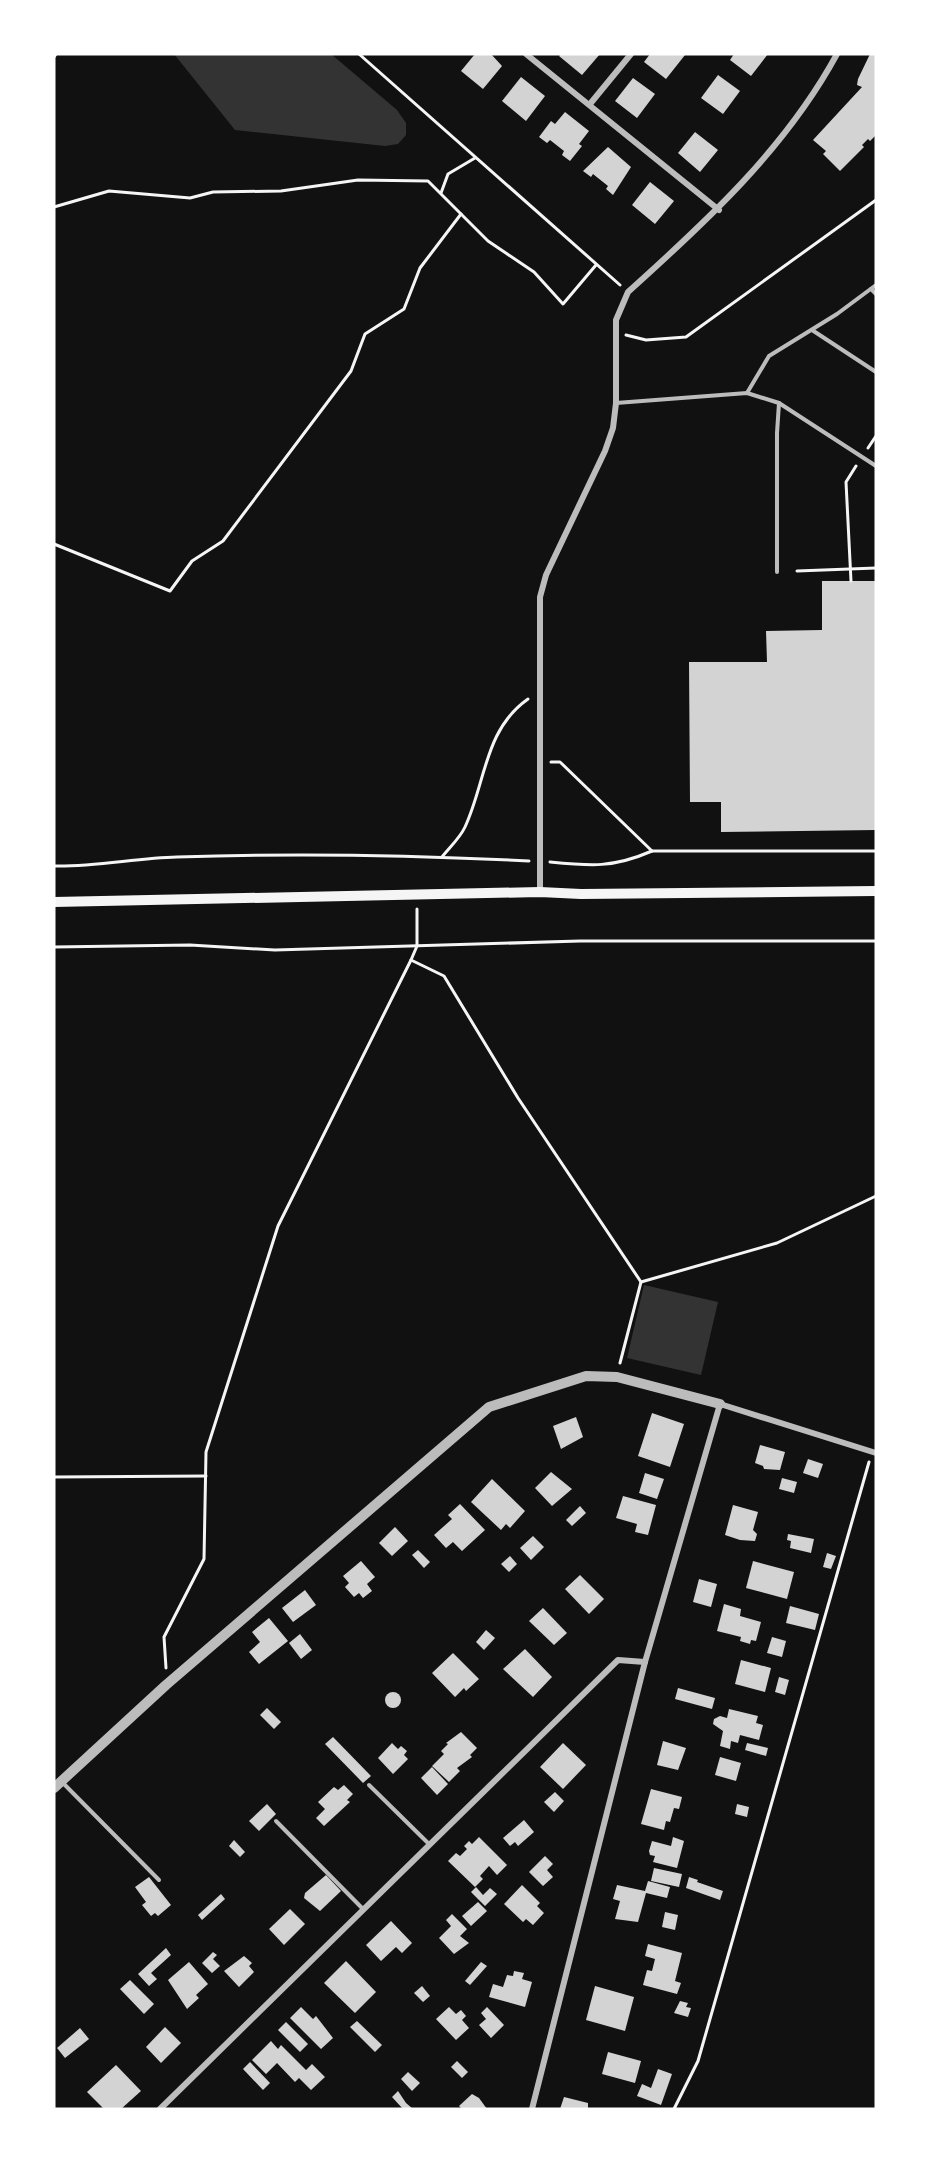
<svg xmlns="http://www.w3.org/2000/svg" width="930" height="2163" viewBox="0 0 930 2163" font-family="Lato,sans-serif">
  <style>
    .water { fill: #333 }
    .building { fill: #d3d3d3 }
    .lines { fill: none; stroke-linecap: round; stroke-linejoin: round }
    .path { stroke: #f5f5f5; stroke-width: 3 }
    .service { stroke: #bcbcbc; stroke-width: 4 }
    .minor { stroke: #bcbcbc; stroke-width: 6 }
    .tertiary { stroke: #bcbcbc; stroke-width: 10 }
    .secondary { stroke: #f5f5f5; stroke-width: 10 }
  </style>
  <rect width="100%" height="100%" fill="#111"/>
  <!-- water -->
  <g class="water">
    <polygon points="174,54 331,54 397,110 406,123 406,135 398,144 385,146 235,130"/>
    <polygon points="644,1285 718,1302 701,1375 627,1358"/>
  </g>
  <!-- building -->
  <g class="building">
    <polygon points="475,54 491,54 502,66 483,89 461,71"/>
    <polygon points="561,54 600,54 582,75 559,56"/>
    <polygon points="650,54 683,54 685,55 666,79 644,62"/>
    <polygon points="734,54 768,54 751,76 730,60"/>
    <polygon points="870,54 876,54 876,135 870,141 868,139 862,145 864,147 840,171 823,154 826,151 813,140 862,87 857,85 858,79"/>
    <polygon points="718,75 740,91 723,114 701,98"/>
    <polygon points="521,77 545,96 526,121 502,101"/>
    <polygon points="633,78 655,94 637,118 615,101"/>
    <polygon points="565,112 589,131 579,144 582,146 570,161 562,155 564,151 550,140 547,143 539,137 551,121 555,124"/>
    <polygon points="695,132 718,150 700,172 678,153"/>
    <polygon points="608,147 631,167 613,195 606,189 608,186 593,174 591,177 583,171"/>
    <polygon points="650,182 674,201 655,224 632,205"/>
    <polygon points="822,581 876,581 876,830 721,832 721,802 690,802 689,662 767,662 766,631 822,630"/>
    <polygon points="652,1413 684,1424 670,1467 638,1456"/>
    <polygon points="576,1417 583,1437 561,1449 553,1426"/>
    <polygon points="760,1445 785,1452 780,1470 764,1469 763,1466 755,1463"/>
    <polygon points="808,1459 823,1464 818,1478 803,1473"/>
    <polygon points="551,1472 572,1489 552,1506 535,1488"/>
    <polygon points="645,1473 664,1479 657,1499 639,1493"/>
    <polygon points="782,1478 797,1482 794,1493 779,1489"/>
    <polygon points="492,1479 525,1511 510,1528 506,1524 501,1530 471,1502"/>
    <polygon points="623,1496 656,1505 648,1535 635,1532 637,1524 616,1518"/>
    <polygon points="460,1504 485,1530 462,1551 453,1542 446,1548 434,1535 452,1519 448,1515"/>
    <polygon points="733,1505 758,1512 753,1530 757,1534 755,1541 740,1540 725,1535"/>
    <polygon points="580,1506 586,1513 572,1526 566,1520"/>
    <polygon points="395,1527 408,1541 392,1556 379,1543"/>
    <polygon points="788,1534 814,1539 811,1553 790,1548 791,1541 787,1540"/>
    <polygon points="533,1536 544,1547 531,1560 520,1548"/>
    <polygon points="418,1550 430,1562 424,1568 412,1555"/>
    <polygon points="827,1553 836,1556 831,1569 823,1567"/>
    <polygon points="510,1556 517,1564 509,1572 501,1564"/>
    <polygon points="361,1561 375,1577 367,1584 372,1591 363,1598 359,1593 354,1597 345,1587 349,1583 343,1576"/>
    <polygon points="753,1561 794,1572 787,1599 746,1588"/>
    <polygon points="580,1575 604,1599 589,1614 565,1589"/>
    <polygon points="699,1579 717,1584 711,1607 693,1602"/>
    <polygon points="305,1590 316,1605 293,1622 282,1608"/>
    <polygon points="724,1604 741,1609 740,1616 761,1622 756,1641 751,1640 750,1644 740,1641 741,1637 717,1631"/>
    <polygon points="790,1606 819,1614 815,1630 786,1623"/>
    <polygon points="543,1608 567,1633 554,1645 529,1621"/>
    <polygon points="269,1618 288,1641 259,1664 249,1652 260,1642 252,1632"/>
    <polygon points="486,1630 495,1638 484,1650 476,1642"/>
    <polygon points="300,1634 312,1650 301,1659 289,1643"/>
    <polygon points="772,1637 786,1641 782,1657 767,1653"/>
    <polygon points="525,1649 552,1677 533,1697 503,1669"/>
    <polygon points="453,1653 479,1679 466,1691 464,1688 455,1697 432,1673"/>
    <polygon points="741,1660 771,1668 765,1692 735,1684"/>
    <polygon points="779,1677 789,1680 785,1695 775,1692"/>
    <polygon points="678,1688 715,1698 712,1709 675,1699"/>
    <circle cx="393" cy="1700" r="8"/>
    <polygon points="267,1708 281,1722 274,1729 260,1715"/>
    <polygon points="729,1709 758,1716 756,1723 763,1725 759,1740 740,1735 738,1743 731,1741 730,1749 720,1746 723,1731 713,1724 714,1719 720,1716 727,1718"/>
    <polygon points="461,1732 477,1748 470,1755 472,1757 457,1768 460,1771 449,1782 432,1766 444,1754 441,1751 448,1744 446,1743"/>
    <polygon points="333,1737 371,1776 363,1783 325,1744"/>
    <polygon points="663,1741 686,1748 678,1770 657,1765"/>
    <polygon points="392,1743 398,1749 401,1746 407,1751 404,1755 408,1759 393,1774 378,1758"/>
    <polygon points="563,1743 586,1765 563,1789 540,1767"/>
    <polygon points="747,1743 768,1748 766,1756 745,1750"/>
    <polygon points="720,1757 741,1763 736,1781 715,1775"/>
    <polygon points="432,1767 448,1784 437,1795 421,1778"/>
    <polygon points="344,1785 353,1794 347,1800 350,1802 324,1826 316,1818 325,1809 318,1802 334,1787 338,1790"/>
    <polygon points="651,1789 682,1797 679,1809 674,1808 670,1822 666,1821 664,1830 641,1824"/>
    <polygon points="555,1792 564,1801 554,1812 544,1802"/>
    <polygon points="267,1804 276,1814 259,1831 249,1821"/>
    <polygon points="737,1804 749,1807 747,1817 735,1814"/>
    <polygon points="524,1820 534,1832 518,1846 515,1842 510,1846 503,1838"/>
    <polygon points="479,1837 507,1865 497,1875 489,1866 480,1876 483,1879 475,1887 448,1861 456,1853 460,1856 467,1849 464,1846 469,1841 472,1844"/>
    <polygon points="673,1837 684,1841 677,1868 653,1862 655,1856 650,1855 649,1851 652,1841 671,1846"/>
    <polygon points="234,1840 245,1852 240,1857 229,1846"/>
    <polygon points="545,1856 553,1864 547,1870 553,1877 543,1886 529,1872"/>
    <polygon points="654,1868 682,1874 679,1887 651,1881"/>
    <polygon points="326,1875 341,1891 320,1911 304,1898 305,1893"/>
    <polygon points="149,1877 171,1905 158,1916 155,1913 151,1916 142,1905 146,1902 135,1887"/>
    <polygon points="689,1877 698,1880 697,1882 723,1891 720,1900 686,1888"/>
    <polygon points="648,1881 670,1887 667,1898 646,1893 638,1922 615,1919 620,1901 613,1899 617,1885 645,1891"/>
    <polygon points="522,1885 540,1903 537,1906 544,1913 533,1925 526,1919 523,1922 504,1904"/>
    <polygon points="476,1887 483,1895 490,1888 497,1894 485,1906 471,1892"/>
    <polygon points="221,1894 225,1899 202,1920 198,1915"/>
    <polygon points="478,1902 487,1911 471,1926 462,1916"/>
    <polygon points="290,1909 305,1924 284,1945 269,1929"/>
    <polygon points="665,1912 678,1915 675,1930 662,1927"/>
    <polygon points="452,1914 467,1929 460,1936 469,1943 454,1954 439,1938 451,1926 446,1920"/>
    <polygon points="391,1921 412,1943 402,1953 396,1947 381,1961 366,1945"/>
    <polygon points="648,1944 682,1953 675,1981 681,1983 677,1994 643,1985 647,1970 652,1971 655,1959 645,1956"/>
    <polygon points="166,1948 171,1955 151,1973 157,1979 149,1986 138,1974"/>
    <polygon points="213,1952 217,1955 213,1959 220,1966 212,1973 202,1963"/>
    <polygon points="244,1956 252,1963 249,1966 254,1972 239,1987 224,1971"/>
    <polygon points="346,1961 376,1992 355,2013 324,1983"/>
    <polygon points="189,1962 208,1984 196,1995 199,1998 187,2009 168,1980"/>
    <polygon points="481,1962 487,1966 470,1985 465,1981"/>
    <polygon points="514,1971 524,1973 522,1979 532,1982 525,2007 489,1997 493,1984 503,1987 507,1975 513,1976"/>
    <polygon points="130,1980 154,2004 144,2014 120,1989"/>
    <polygon points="422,1986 430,1996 423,2002 414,1993"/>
    <polygon points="595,1986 634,1997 625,2031 586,2020"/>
    <polygon points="680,2001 688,2003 686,2007 691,2008 688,2017 674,2013"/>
    <polygon points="301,2007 313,2019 316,2016 333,2038 321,2049 290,2018"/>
    <polygon points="449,2007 456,2014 461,2010 466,2016 462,2020 469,2028 456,2040 436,2019"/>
    <polygon points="487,2007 504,2025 491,2038 479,2025 486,2019 481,2013"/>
    <polygon points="357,2021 382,2045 375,2052 350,2027"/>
    <polygon points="286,2022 308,2044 300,2052 278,2030"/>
    <polygon points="165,2027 181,2043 161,2063 146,2047"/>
    <polygon points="80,2028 89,2039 65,2058 57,2048"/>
    <polygon points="271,2041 278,2049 281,2045 306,2070 312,2064 325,2077 311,2090 299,2078 295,2082 277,2063 266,2074 252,2060"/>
    <polygon points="608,2052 641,2061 635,2083 602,2074"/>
    <polygon points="457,2061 468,2072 462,2078 451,2067"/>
    <polygon points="250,2062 270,2083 263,2090 243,2069"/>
    <polygon points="116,2065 141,2091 121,2109 104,2109 87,2092"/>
    <polygon points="658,2069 672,2074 661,2105 637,2096 642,2084 651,2088"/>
    <polygon points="408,2072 420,2083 412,2091 401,2079"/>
    <polygon points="398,2091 406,2103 413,2109 403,2109 392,2097"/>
    <polygon points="472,2094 479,2098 487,2109 462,2109 459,2106"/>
    <polygon points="564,2097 588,2103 588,2109 560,2109"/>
  </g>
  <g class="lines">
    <!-- path -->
    <g class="path">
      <polyline points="359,54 620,285"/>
      <polyline points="54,57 56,54"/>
      <polyline points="441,193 448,174 475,158"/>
      <polyline points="54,207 109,191 190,198 213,192 281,191 358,180 428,181 488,241 534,272 563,304 596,265"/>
      <polyline points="626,335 646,340 686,337 876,200"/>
      <polyline points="868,448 876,436"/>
      <polyline points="54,544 170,591 192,561 223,541 351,371 365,334 404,309 420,268 461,214"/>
      <polyline points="797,571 876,568"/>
      <polyline points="851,581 846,482 856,466"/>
      <polyline points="551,762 560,762 652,851"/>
      <path d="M442 857C449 848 460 838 465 827 486 782 484 730 528 699"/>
      <path d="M550 862C591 866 613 868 652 851H876"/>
      <path d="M54 866C95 867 136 858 177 857 294 853 412 855 529 861"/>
      <polyline points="54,947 190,945 275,950 580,941 876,941"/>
      <polyline points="411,960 444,976 518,1098 641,1282 620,1363"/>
      <polyline points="641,1282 777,1243 876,1196"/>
      <polyline points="54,1477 206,1476"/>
      <polyline points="166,1668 164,1637 204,1559 206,1452 278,1226 411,960 417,946 417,909"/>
      <polyline points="674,2109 698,2061 869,1462"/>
    </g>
    <!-- service -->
    <g class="service">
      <polyline points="871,289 876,294"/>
      <polyline points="812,330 876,372"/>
      <polyline points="747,393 769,356 837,314 876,285"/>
      <polyline points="616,403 747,393 779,403 876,466"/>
      <polyline points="777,572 777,433 779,403"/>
      <polyline points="62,1782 159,1880"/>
      <polyline points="369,1785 429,1844"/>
      <polyline points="276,1821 363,1909"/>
    </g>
    <!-- minor -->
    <g class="minor">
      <polyline points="526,54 719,210"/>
      <polyline points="590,104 631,54"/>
      <path d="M540 892V597L546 575 605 451 613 428 616 403V320L628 292C707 221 786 148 837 54"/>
      <polyline points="160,2109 618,1660 645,1662"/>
      <polyline points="532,2109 645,1662 720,1404 876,1453"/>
    </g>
    <!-- tertiary -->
    <polyline class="tertiary" points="54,1788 166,1685 489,1407 586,1376 617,1377 720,1404"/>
    <!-- secondary -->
    <polyline class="secondary" points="54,902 540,892 581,894 876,891"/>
  </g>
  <!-- border -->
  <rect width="930" height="2163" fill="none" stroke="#ffffff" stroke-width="111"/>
</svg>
